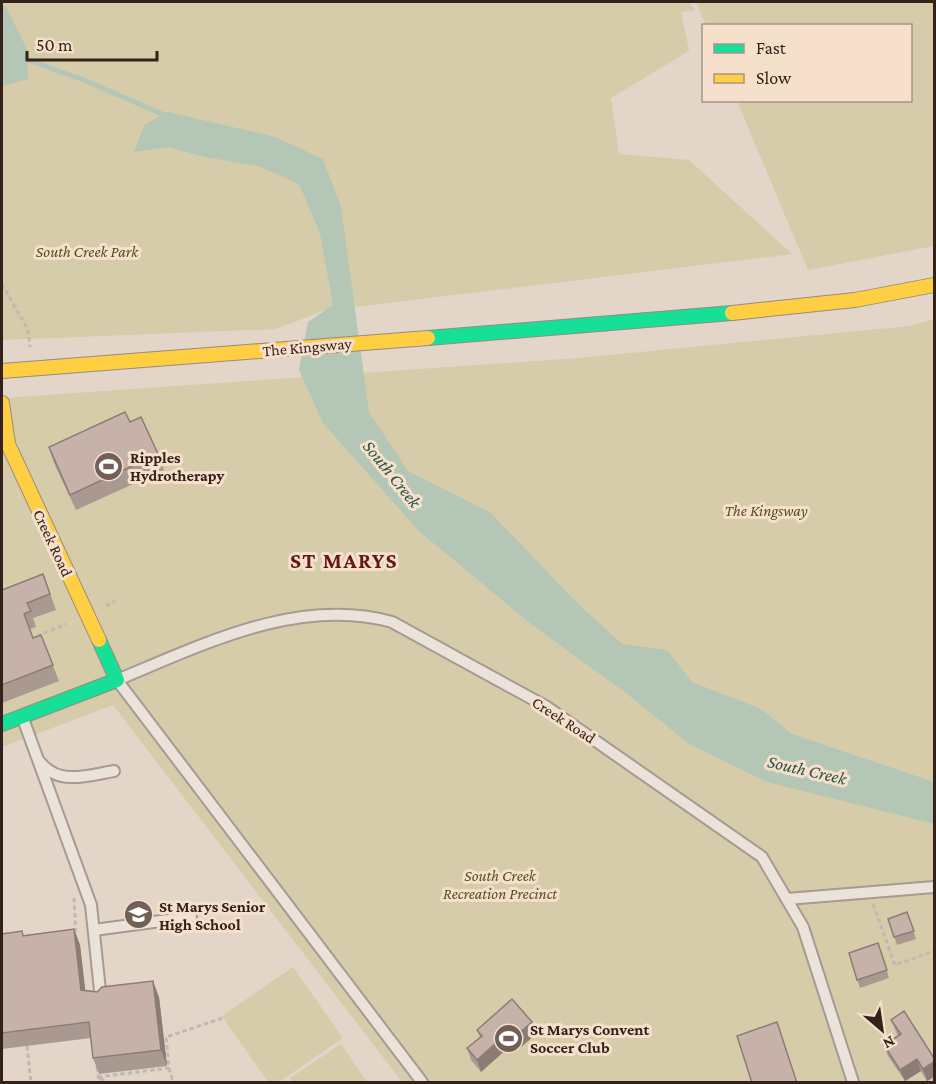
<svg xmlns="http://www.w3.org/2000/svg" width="936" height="1084" viewBox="0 0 936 1084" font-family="'Crimson Pro',serif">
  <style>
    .green { fill: #d6cca9 }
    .water { fill: #b4c6b6 }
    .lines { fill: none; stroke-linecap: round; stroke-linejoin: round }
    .stream { stroke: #b4c6b6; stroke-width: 5 }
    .lane-casing { stroke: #a79a92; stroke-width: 14 }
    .fast-casing { stroke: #978a82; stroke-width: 16 }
    .slow-casing { stroke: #978a82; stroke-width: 16 }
    .path { stroke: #c3b8b1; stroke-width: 3; stroke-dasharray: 4.5 3; stroke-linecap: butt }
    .lane { stroke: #ebe2da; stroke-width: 10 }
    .fast { stroke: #16e098; stroke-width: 14 }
    .slow { stroke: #ffcf43; stroke-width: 14 }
    .wall { fill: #aa9991 }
    .shaded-wall { fill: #8b7d76 }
    .building { fill: #c6b2a9; stroke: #8b7d76; stroke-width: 1.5 }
    .labels { text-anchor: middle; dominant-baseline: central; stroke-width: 6; stroke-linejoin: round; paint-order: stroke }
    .park-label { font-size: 16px; font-style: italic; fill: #515221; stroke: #f6e0cb }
    .street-label { font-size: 16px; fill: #35211b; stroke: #f6e0cb }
    .poi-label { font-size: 16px; font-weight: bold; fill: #35211b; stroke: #f6e0cb; text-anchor: start }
    .water-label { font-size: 18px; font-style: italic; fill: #295548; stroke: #f6e0cb }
    .district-label { font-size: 22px; font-weight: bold; letter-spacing: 1.5px; fill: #62191a; stroke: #f6e0cb }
  </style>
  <rect width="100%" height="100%" fill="#e3d5c8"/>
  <!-- green -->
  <g class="green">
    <polygon points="2,2 689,2 695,10 681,12 689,51 611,98 619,154 689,160 792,254 323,311 276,329 2,340"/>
    <polygon points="696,2 934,2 934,246 808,270 737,101 910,100 910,26 706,25"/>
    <polygon points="934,319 934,1082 402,1082 113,705 2,747 2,398 579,358 910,326"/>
    <polygon points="293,967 343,1038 279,1082 268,1082 222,1016"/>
    <polygon points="341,1044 367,1082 292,1082 290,1078"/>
  </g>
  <!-- water -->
  <g class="water">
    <polygon points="2,4 6,7 27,49 28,79 2,86"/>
    <polygon points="168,112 275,137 323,159 341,207 369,412 408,471 491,513 576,602 622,644 667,650 692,682 761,709 792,734 934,782 934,824 767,782 689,744 626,693 531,624 419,531 323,423 299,370 308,322 333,305 320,233 299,184 258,166 205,157 168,147 134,152 144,125"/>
  </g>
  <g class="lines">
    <!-- stream -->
    <polyline class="stream" points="22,58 81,79 169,117"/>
    <defs>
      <g id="lane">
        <polyline points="22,716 91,905 101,1000"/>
        <path d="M41 763C59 786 89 775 114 771"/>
        <polyline points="787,899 934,887"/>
        <polyline points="94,930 191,917"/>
        <path d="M422 1082 117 680C202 645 298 596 392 622L547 707 762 857 803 927 853 1082"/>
      </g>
      <g id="fast">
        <polyline points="428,338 732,313"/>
        <polyline points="2,724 117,680 99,640"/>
      </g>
      <g id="slow">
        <polyline points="732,313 855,300 934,285"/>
        <polyline points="2,371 428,338"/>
        <polyline points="2,403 8,444 99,640"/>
      </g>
    </defs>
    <!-- lane casing -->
    <use href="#lane" class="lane-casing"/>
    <!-- fast casing -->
    <use href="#fast" class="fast-casing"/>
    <!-- slow casing -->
    <use href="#slow" class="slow-casing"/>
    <!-- path -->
    <g class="path">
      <polyline points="2,284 28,330 30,347"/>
      <polyline points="106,606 115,601"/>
      <polyline points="30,639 66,624"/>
      <polyline points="74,898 76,936"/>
      <polyline points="873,904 895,965 934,951"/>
      <polyline points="27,1046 31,1082"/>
      <polyline points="97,1067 99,1082"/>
      <polyline points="169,1068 173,1082"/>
      <polyline points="98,1077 169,1068 166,1037 223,1018"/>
      <polyline points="100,1078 106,1082"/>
    </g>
    <!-- lane -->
    <use href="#lane" class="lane"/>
    <!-- fast -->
    <use href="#fast" class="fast"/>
    <!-- slow -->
    <use href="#slow" class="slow"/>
  </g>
  <!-- wall -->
  <g class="wall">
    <polygon points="130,422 158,454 164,470 76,510 54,463 49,447"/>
    <polygon points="43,574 56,610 33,618 36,627 30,629 33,638 41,635 59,681 2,703 2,590"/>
    <polygon points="907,912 916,939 897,945 888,919"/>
    <polygon points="74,929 80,945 85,990 159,997 167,1066 99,1074 93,1058 91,1038 2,1049 2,934 24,935"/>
    <polygon points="878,943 889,978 860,988 849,953"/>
    <polygon points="891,1020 934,1058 934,1077 927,1081 921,1071 905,1081 888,1056 884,1045 898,1036 896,1032"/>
    <polygon points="532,1022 536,1034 515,1052 510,1046 481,1072 471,1060 467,1048 480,1037 477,1030"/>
  </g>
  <!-- shaded-wall -->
  <g class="shaded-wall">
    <polygon points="74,929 80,945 87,1005 81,990"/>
    <polygon points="153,981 159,997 167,1066 161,1050"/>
    <polygon points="532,1022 536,1034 515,1052 511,1040"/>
    <polygon points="506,1034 510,1046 481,1072 477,1060"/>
    <polygon points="917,1059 921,1071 905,1081 900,1070"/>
    <polygon points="934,1062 934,1077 927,1081 923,1069"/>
  </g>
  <!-- building -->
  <g class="building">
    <polygon points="125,412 130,422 141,417 158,454 70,495 49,447"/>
    <polygon points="43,574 50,594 27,603 31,611 24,614 33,638 41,635 53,665 2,685 2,590"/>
    <polygon points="907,912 914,931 894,937 888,919"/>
    <polygon points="74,929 81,990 97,992 102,987 153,981 161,1050 93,1058 89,1022 2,1033 2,934 22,931 23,936"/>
    <polygon points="878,943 887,970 857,980 849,953"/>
    <polygon points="512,999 532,1022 511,1040 506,1034 477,1060 467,1048 482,1036 477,1030"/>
    <polygon points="904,1011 934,1058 934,1062 923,1069 917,1059 900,1070 884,1045 901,1034 891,1020"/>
    <polygon points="777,1022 797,1083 752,1083 737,1036"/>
  </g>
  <!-- icons -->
  <defs>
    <symbol id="stadium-disc" viewBox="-11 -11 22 22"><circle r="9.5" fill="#726058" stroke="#f6e0cb"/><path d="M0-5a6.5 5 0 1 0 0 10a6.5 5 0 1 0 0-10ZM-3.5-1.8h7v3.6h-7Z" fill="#fff"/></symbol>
    <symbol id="school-disc" viewBox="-11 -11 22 22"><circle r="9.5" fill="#726058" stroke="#f6e0cb"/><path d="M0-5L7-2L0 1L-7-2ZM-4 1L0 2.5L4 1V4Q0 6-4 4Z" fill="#fff"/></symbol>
  </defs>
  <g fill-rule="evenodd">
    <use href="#stadium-disc" x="92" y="450" width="33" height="33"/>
    <use href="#school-disc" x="122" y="898" width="33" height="33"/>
    <use href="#stadium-disc" x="492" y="1022" width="33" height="33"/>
  </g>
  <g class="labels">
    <!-- park labels -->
    <g class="park-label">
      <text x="87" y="251">South Creek Park</text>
      <text x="766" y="510">The Kingsway</text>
      <text x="500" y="875">South Creek<tspan x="500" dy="18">Recreation Precinct</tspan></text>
    </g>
    <!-- street labels -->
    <g class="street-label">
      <text transform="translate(307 347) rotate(-5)">The Kingsway</text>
      <text transform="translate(53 543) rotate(65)">Creek Road</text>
      <text transform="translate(564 720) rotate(33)">Creek Road</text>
    </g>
    <!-- poi labels -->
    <g class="poi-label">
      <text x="130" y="457">Ripples<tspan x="130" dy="18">Hydrotherapy</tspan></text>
      <text x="159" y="906">St Marys Senior<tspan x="159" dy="18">High School</tspan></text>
      <text x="530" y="1029">St Marys Convent<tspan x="530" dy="18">Soccer Club</tspan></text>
    </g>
    <!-- water labels -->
    <g class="water-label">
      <text transform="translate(392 474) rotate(51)">South Creek</text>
      <text transform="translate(807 770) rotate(13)">South Creek</text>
    </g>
    <!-- district labels -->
    <g class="district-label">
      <text x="344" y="560">ST MARYS</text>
    </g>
  </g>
  <!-- border -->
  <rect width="936" height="1084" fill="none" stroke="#35211b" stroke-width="6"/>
  <!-- legend -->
  <rect x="702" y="24" width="210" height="78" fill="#f6e0cb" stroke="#a99485" stroke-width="1.5"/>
  <rect x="714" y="44" width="30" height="9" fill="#16e098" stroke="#a99485" stroke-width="1.5"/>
  <text x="756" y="54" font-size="18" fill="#35211b">Fast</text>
  <rect x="714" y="74" width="30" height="9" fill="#ffcf43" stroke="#a99485" stroke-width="1.5"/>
  <text x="756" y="84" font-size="18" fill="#35211b">Slow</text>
  <!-- north arrow -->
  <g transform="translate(882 1030) rotate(151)" stroke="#f6e0cb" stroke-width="4.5" paint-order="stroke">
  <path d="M0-4.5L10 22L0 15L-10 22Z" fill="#35211b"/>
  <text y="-9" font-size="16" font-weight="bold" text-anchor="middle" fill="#35211b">N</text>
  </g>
  <!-- scale -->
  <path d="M27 51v9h130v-9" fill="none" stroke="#35211b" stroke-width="3"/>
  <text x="36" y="51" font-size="18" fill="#35211b" stroke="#f6e0cb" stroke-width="4.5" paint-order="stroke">50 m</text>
</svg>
